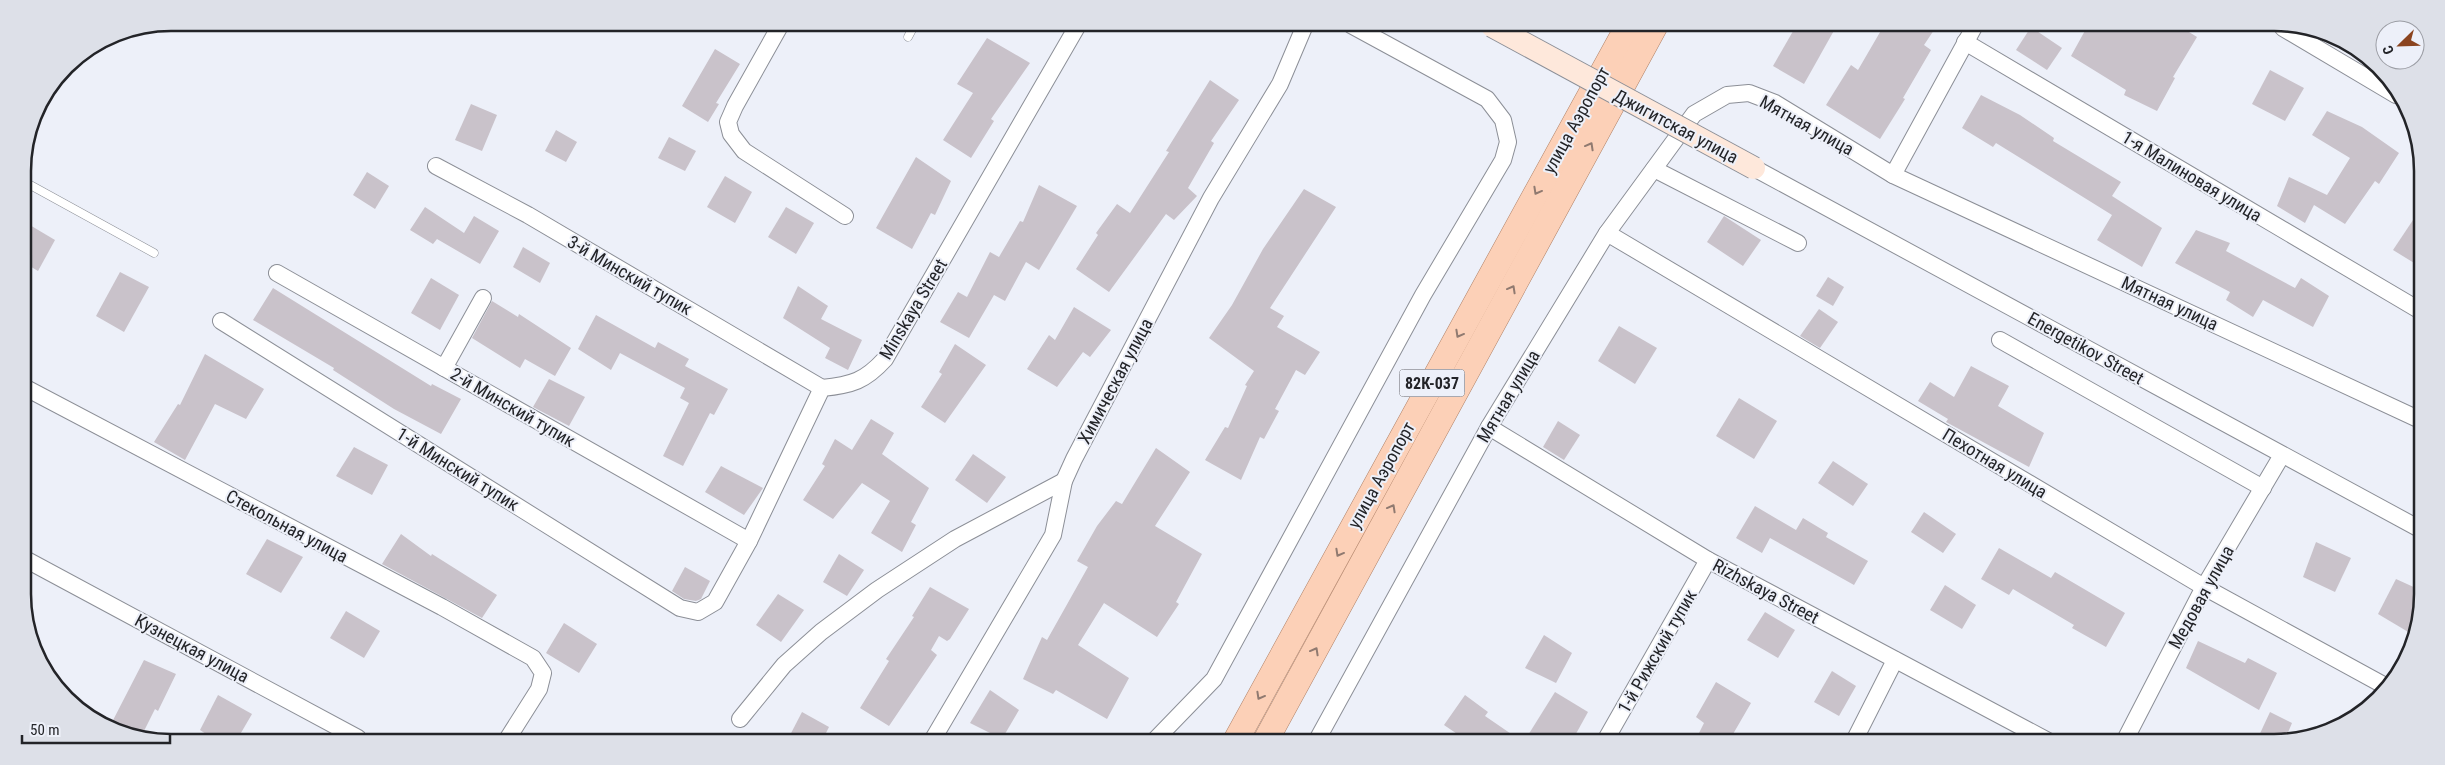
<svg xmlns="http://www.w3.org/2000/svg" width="2445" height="765" viewBox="0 0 2445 765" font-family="'Roboto Condensed',sans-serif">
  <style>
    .building { fill: #c9c2ca }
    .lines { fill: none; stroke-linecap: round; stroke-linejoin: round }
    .lane-casing { stroke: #8c8f97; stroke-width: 9 }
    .street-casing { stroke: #8c8f97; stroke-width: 18 }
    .primary-casing { stroke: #af8066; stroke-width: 26 }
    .lane { stroke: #fff; stroke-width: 8 }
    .street { stroke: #fff; stroke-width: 16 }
    .primary { stroke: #fcd0b7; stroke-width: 25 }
    .secondary-bridge-casing { stroke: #8c8f97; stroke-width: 24; stroke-linecap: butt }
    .secondary-bridge { stroke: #fee8db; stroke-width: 22 }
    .oneway { stroke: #907a70 }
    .labels { text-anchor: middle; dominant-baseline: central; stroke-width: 4; stroke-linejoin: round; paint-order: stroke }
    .shield { fill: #edf0f9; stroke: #606167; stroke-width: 1 }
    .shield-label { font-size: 16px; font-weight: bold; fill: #232428 }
    .street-label { font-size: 18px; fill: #232428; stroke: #edf0f9 }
    .rim { fill: none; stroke: #232428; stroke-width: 2.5 }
  </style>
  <rect width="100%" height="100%" fill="#edf0f9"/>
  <!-- building -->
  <g class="building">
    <polygon points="1796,26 1836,27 1804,84 1773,66"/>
    <polygon points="1883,27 1936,27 1924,45 1931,50 1903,98 1905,99 1880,139 1826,105 1851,65 1858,70"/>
    <polygon points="2031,27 2062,48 2047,70 2016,50"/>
    <polygon points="2087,27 2181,27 2197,37 2173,77 2175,78 2157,111 2124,95 2126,90 2071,56"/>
    <polygon points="987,38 1030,63 991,119 994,121 971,158 943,140 973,93 957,84"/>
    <polygon points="715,49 740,64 716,103 719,104 708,122 682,106"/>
    <polygon points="2270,70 2304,88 2285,121 2252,104"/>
    <polygon points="1210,80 1239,100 1211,141 1214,143 1188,188 1197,196 1174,220 1166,214 1109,292 1076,269 1098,235 1096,233 1117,204 1130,213 1169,152 1166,151"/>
    <polygon points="1981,95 2020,115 2054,138 2053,141 2121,182 2112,196 2162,228 2142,267 2097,240 2112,215 1996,143 1993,147 1962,128"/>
    <polygon points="471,104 497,115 482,151 455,140"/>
    <polygon points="2327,111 2362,127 2399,153 2379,184 2375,181 2345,224 2314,205 2305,223 2277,206 2289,177 2327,195 2350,158 2312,135"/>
    <polygon points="556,130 577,142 566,162 545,151"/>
    <polygon points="669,137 696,151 685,171 658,158"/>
    <polygon points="916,157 951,181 935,215 931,213 912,249 876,228"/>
    <polygon points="367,172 389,186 375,209 353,195"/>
    <polygon points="725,176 752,192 735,223 707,207"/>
    <polygon points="1039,185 1077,206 1039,270 1026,262 1005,301 994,295 969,338 940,322 958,292 967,297 990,252 999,257 1020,221 1023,222"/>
    <polygon points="1304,189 1336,207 1270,308 1284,316 1277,327 1320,352 1305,375 1296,370 1275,409 1279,411 1264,439 1260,437 1241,480 1205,460 1225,427 1228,428 1247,386 1245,385 1254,371 1209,338 1232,305 1263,249"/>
    <polygon points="425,207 464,233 474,216 499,231 480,264 437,239 433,244 410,230"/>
    <polygon points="786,207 814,223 796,254 768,237"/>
    <polygon points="2419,211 2419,266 2393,250"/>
    <polygon points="1724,216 1761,240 1743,266 1707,242"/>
    <polygon points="23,221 55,240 38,271 23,262"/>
    <polygon points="2196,230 2230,243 2226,251 2295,288 2301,278 2329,296 2313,327 2263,300 2253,317 2226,300 2230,292 2175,263"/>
    <polygon points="523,247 550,263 540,283 513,267"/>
    <polygon points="120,272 149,287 124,332 96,316"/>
    <polygon points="1828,277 1844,287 1833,306 1816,296"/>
    <polygon points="431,278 459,295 440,330 411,313"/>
    <polygon points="798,286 828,306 821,319 862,340 848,370 825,358 830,348 783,318"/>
    <polygon points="273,288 431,386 432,384 461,399 441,434 394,409 333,370 334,368 253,320"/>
    <polygon points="492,301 518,317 519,314 571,348 555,376 525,359 520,368 472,338"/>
    <polygon points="1074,307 1111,330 1090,357 1083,352 1057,387 1027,369 1049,335 1055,340"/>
    <polygon points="1819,309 1838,322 1820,348 1800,336"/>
    <polygon points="596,315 655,348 658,342 689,359 685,366 728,389 714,415 710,413 683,466 663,456 689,403 680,398 685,388 620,353 611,370 578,349"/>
    <polygon points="1619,326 1657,348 1635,384 1598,361"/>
    <polygon points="955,344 986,365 945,423 921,407 942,374 939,372"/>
    <polygon points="205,354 264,389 246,419 215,404 185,460 154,442 178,404 180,405"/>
    <polygon points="1971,366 2009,386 1998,406 2044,433 2029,467 1946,422 1948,419 1918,401 1930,382 1954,397"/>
    <polygon points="549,379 585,397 569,426 533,407"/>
    <polygon points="1739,398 1777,421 1754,459 1716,436"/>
    <polygon points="871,419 894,433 882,454 929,488 911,522 916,525 902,552 871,533 890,501 862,483 833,519 803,500 825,466 822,464 835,439 852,450"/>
    <polygon points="1558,421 1580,435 1564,460 1543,447"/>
    <polygon points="354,447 388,465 372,495 336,476"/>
    <polygon points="1156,448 1190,472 1155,526 1202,554 1176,602 1179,604 1157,637 1104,603 1078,645 1129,678 1107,719 1056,690 1053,694 1023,679 1042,637 1047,640 1088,567 1077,561 1097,526 1116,501 1122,504"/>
    <polygon points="973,454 1006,477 987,503 955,480"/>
    <polygon points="1833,461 1868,484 1853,506 1818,483"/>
    <polygon points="721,466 763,488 744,515 705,492"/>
    <polygon points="1755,506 1796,530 1803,518 1828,533 1826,537 1868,561 1854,585 1770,538 1762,553 1736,538"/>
    <polygon points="1924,512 1956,534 1943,553 1911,532"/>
    <polygon points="401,534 431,556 432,554 497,595 482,618 382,564"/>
    <polygon points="267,539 303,557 281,593 246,574"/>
    <polygon points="2316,542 2351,558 2335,592 2303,577"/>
    <polygon points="1999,548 2051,578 2055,572 2125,613 2106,647 2072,628 2074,625 2013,589 2009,595 1981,579"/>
    <polygon points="839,554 864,570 847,596 823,582"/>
    <polygon points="685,567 710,581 701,599 696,601 684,599 672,591"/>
    <polygon points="2396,579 2418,589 2417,632 2415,636 2378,614"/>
    <polygon points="1945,585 1976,605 1962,629 1930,610"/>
    <polygon points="930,587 969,609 950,639 947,641 939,636 931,650 937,655 889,726 860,708 889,661 886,659 914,617 912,616"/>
    <polygon points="778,594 804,610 781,642 756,625"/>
    <polygon points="346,611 380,631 364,658 330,638"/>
    <polygon points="1765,612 1795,630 1778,658 1747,640"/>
    <polygon points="564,623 597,644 579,673 546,653"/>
    <polygon points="1544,635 1572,653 1556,683 1525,668"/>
    <polygon points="2198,641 2245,663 2248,658 2277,673 2259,710 2186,668"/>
    <polygon points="144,660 176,674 158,711 155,709 141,737 133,737 109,728"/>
    <polygon points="1832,671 1856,686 1839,716 1814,702"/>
    <polygon points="1716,682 1751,703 1729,741 1695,741 1704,723 1696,717"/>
    <polygon points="990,690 1019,710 1002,739 970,723"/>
    <polygon points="1555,692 1588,712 1572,741 1525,740"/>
    <polygon points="218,695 252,714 238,738 212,738 200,730"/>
    <polygon points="1465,695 1488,712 1485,716 1520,740 1466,740 1444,725"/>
    <polygon points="802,712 829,727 823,739 788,739"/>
    <polygon points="2270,712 2292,723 2284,742 2256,742"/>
  </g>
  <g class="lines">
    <defs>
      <g id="lane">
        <polyline points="908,37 915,24"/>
        <polyline points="23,181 154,253"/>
      </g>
      <g id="street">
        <polyline points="781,24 735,106 728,122 731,134 744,151 845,216"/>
        <polyline points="2283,28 2396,95"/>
        <polyline points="1965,42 2419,310"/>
        <polyline points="436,166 528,215 822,388"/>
        <polyline points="1754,168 2418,528"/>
        <polyline points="1654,169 1798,243"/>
        <polyline points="1893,175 1974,27"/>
        <polyline points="1607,233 2204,587 2387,687"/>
        <polyline points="277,273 749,541"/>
        <path d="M221 321 680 608 698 612 715 602 749 541 822 388C852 385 865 381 885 359L1078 25"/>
        <polyline points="2000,340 2263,488"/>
        <polyline points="444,368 483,298"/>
        <polyline points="24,387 442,607 533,658 543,673 539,689 508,738"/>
        <polyline points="1489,427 1708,560 2050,742"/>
        <polyline points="25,559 358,738"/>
        <polyline points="740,719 784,665 821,632 877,590 955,539 1064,481"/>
        <polyline points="933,739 1053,535 1064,481 1074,459 1211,198 1280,84 1305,25"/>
        <polyline points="1155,740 1214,679 1423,295 1503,160 1508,142 1503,120 1487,99 1351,25"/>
        <polyline points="1317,740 1489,427 1607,233 1694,114 1727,95 1749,93 1775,103 1893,175 2418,419"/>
        <polyline points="1605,741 1708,560"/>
        <polyline points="1854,741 1895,660"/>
        <polyline points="2124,742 2204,587 2282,455"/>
      </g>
      <g id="primary">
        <polyline points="1236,740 1628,26"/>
        <polyline points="1266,740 1655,26"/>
      </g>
    </defs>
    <!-- lane casing -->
    <use href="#lane" class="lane-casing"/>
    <!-- street casing -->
    <use href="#street" class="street-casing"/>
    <!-- primary casing -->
    <use href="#primary" class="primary-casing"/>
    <!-- lane -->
    <use href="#lane" class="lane"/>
    <!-- street -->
    <use href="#street" class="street"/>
    <!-- primary -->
    <use href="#primary" class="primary"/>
    <defs>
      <polyline id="secondary-bridge" points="1492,26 1754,168"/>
    </defs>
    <!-- secondary-bridge casing -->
    <use href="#secondary-bridge" class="secondary-bridge-casing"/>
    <!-- secondary-bridge -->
    <use href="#secondary-bridge" class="secondary-bridge"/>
  </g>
  <!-- one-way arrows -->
  <defs><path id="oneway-chevron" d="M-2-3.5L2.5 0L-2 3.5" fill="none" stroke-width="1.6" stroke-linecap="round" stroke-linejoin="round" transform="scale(1.25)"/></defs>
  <g class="oneway">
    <use href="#oneway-chevron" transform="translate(1590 146) rotate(-61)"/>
    <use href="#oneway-chevron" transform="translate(1537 191) rotate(119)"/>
    <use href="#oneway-chevron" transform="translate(1512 289) rotate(-61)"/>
    <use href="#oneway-chevron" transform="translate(1459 334) rotate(119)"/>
    <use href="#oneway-chevron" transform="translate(1392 508) rotate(-61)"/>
    <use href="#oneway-chevron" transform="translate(1339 553) rotate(119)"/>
    <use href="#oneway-chevron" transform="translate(1315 651) rotate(-61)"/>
    <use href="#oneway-chevron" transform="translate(1260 696) rotate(119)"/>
  </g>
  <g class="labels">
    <!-- shield labels -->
    <rect class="shield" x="1399.5" y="369.5" width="65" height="27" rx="4"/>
    <g class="shield-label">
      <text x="1432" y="383">82К-037</text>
    </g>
    <!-- street labels -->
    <g class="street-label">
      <text transform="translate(1576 120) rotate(-61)">улица Аэропорт</text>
      <text transform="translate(1807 125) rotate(29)">Мятная улица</text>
      <text transform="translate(1676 126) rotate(28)">Джигитская улица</text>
      <text transform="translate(2192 176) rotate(31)">1-я Малиновая улица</text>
      <text transform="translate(630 275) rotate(30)">3-й Минский тупик</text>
      <text transform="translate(2170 303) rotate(25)">Мятная улица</text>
      <text transform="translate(913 309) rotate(-59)">Minskaya Street</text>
      <text transform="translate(2086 348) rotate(29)">Energetikov Street</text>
      <text transform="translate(1115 381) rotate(-62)">Химическая улица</text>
      <text transform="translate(1508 396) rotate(-59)">Мятная улица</text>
      <text transform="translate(513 407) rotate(30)">2-й Минский тупик</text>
      <text transform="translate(1995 463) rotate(31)">Пехотная улица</text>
      <text transform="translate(458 469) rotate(32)">1-й Минский тупик</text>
      <text transform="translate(1381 475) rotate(-61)">улица Аэропорт</text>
      <text transform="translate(287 526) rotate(28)">Стекольная улица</text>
      <text transform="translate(1766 591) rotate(28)">Rizhskaya Street</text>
      <text transform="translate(2201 597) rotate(-61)">Медовая улица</text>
      <text transform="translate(192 648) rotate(28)">Кузнецкая улица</text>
      <text transform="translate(1657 651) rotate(-60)">1-й Рижский тупик</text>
    </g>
  </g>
  <!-- crop -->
  <path d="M0 0H2445V765H0ZM171 31H2274A140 140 0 0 1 2414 171V594A140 140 0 0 1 2274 734H171A140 140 0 0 1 31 594V171A140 140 0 0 1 171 31Z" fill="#dde0e8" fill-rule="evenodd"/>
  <path class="rim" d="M171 31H2274A140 140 0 0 1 2414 171V594A140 140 0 0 1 2274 734H171A140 140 0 0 1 31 594V171A140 140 0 0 1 171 31Z"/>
  <!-- north arrow -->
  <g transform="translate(2400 45) rotate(247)"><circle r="24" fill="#edf0f9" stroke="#9c9ea5"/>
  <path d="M0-4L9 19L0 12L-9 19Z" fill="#8b441f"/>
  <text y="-8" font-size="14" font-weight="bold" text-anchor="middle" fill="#232428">С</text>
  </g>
  <!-- scale -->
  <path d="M22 735v8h148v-8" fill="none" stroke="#232428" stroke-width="2.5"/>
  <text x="30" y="735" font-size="15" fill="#232428" stroke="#edf0f9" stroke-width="4" paint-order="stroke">50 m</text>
</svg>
